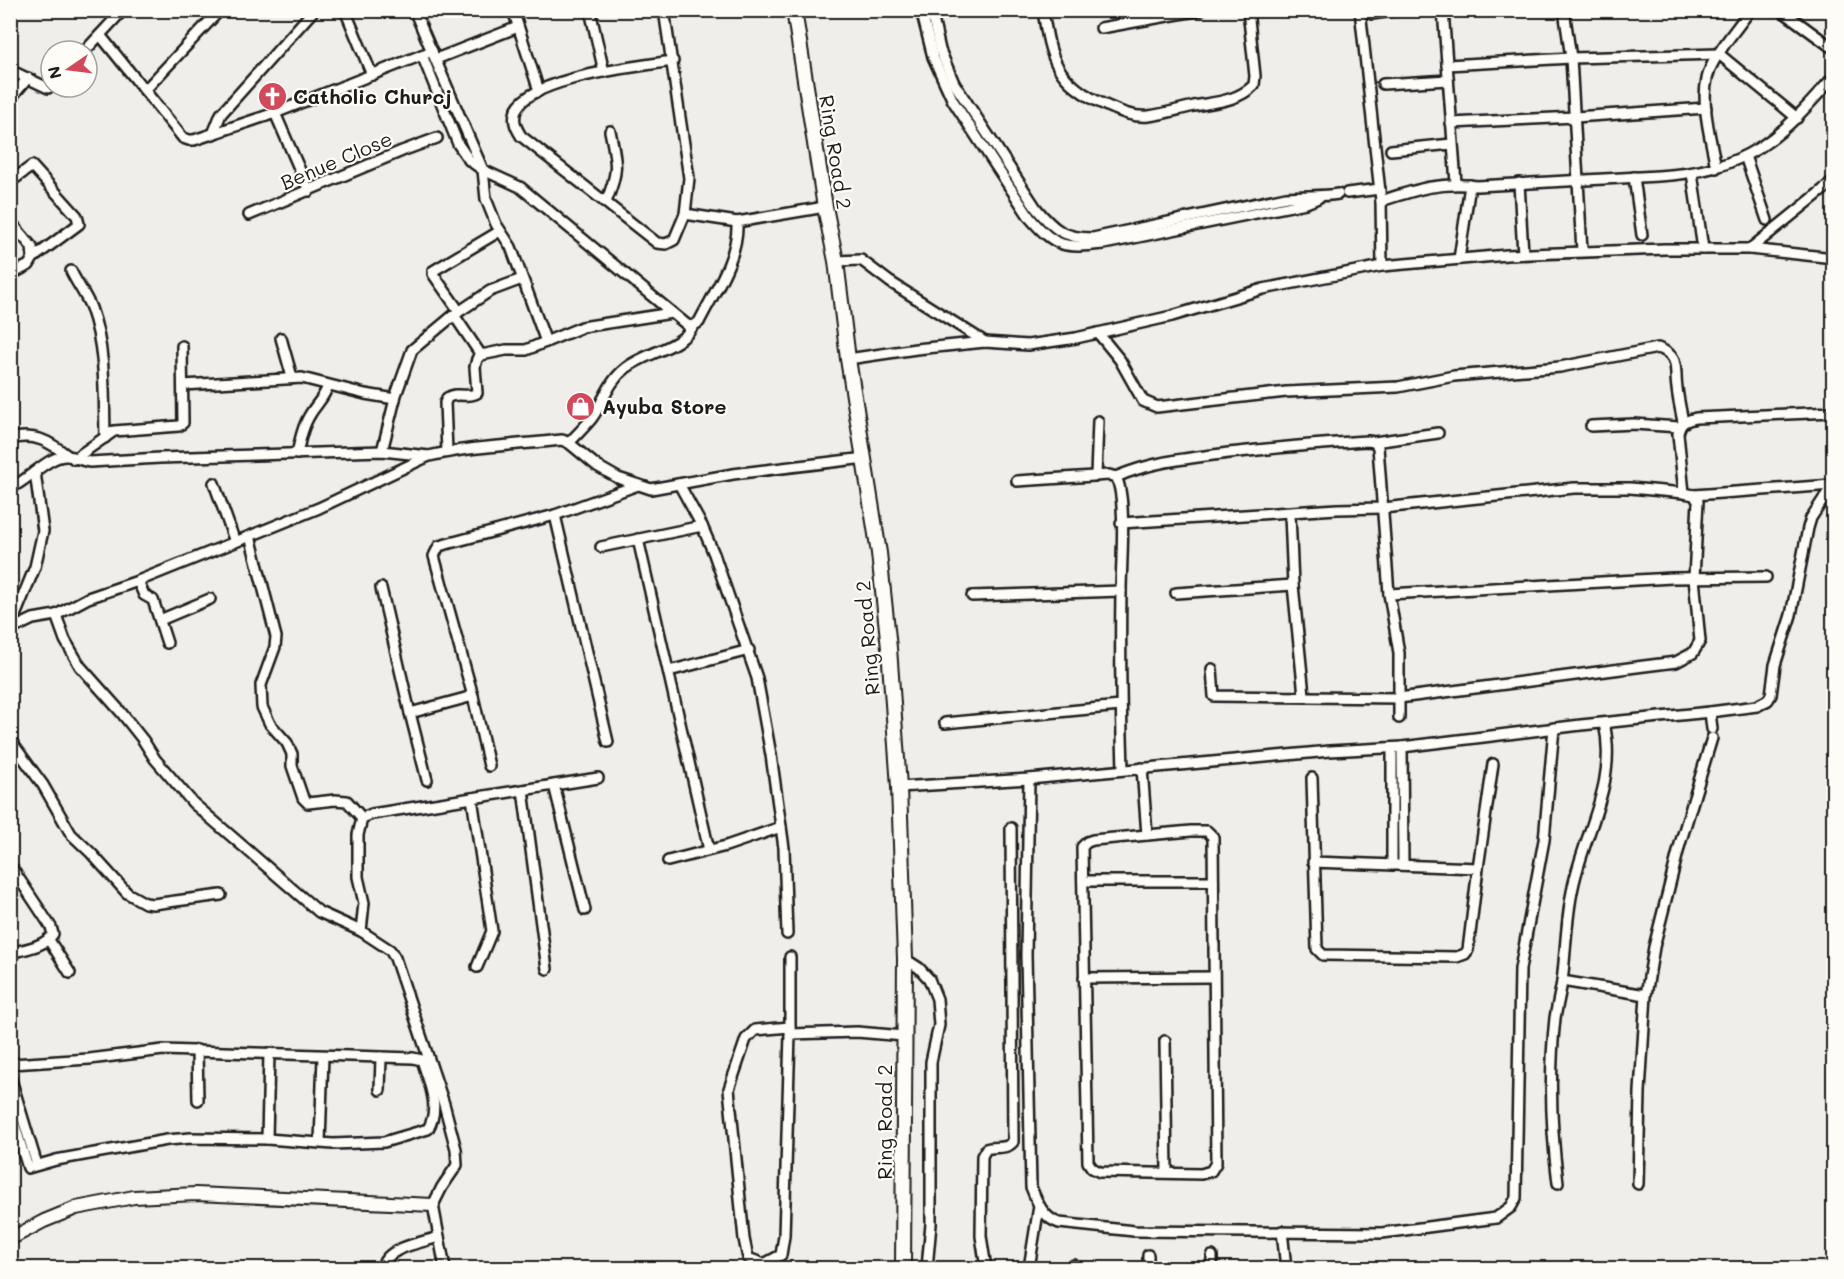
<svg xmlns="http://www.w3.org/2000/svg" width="1844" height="1279" viewBox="0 0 1844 1279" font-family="Mali,sans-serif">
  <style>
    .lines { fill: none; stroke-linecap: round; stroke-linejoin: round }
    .street-casing { stroke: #1c1c1c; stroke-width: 14 }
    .secondary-casing { stroke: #1c1c1c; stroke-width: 16 }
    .primary-casing { stroke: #1c1c1c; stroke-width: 18 }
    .street { stroke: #fdfcf7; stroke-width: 9 }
    .secondary { stroke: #fdfcf7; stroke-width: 12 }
    .primary { stroke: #fdfcf7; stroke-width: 14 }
    .labels { text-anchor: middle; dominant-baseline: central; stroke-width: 4.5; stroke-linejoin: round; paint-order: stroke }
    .poi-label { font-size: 20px; font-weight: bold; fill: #1c1c1c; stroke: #fdfcf7; text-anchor: start }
    .street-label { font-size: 20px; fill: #1c1c1c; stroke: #fdfcf7 }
  </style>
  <rect width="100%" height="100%" fill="#f0eeea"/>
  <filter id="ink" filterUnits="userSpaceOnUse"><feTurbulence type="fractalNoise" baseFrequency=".0167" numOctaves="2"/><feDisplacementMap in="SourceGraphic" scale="12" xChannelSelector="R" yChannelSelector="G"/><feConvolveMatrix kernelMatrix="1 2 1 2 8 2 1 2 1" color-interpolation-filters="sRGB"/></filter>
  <g filter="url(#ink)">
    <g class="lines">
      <defs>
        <g id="street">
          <polyline points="345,10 372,75"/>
          <path d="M414 10 483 170 520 187 687 325 693 326 699 322C714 292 739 257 737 222"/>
          <polyline points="513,10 539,91"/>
          <polyline points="590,10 604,72"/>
          <path d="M664 10 689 178 685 214 674 240 666 244 657 243 521 136C517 129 513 123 515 114 521 78 641 66 673 61"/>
          <path d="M921 10 933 57 953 101 1030 218C1057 249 1065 248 1104 244L1306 203 1318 198"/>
          <path d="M931 10 940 50 954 83 1036 208C1054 230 1064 238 1093 238L1286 197C1304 195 1321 197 1338 194"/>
          <path d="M1043 10C1050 60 1057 83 1105 105 1119 111 1133 118 1149 116 1164 114 1180 109 1194 106 1216 102 1238 101 1254 85L1255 76 1248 10"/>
          <polyline points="1360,10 1381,201 1382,266"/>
          <polyline points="1443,10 1456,183"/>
          <polyline points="1564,10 1571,58 1582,251"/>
          <polyline points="1781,10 1834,49"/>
          <polyline points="1372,14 1399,10"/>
          <polyline points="1101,28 1201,10"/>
          <polyline points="100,35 183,138 189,140 194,140 275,113 432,51"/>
          <polyline points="85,51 123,10"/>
          <polyline points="422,55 458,144 469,160 483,170 486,199 496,224 511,247 546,342"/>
          <polyline points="436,59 518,27"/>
          <polyline points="1447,65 1571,58 1719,54 1797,118"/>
          <polyline points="10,70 48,88 51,86"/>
          <polyline points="1383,84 1448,80"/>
          <polyline points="146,89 220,10"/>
          <polyline points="10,99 28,78"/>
          <polyline points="275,113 309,191"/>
          <polyline points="1451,123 1575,117 1706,108"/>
          <polyline points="213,134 221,114 314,10"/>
          <polyline points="1391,150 1452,144"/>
          <polyline points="1745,156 1767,220"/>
          <path d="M1716 168C1711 138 1698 99 1710 69 1719 48 1737 29 1750 10"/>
          <polyline points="1692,173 1703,249"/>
          <polyline points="1634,177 1642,235"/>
          <polyline points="10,182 32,166 77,216 79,224 33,258 29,265 10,275"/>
          <polyline points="1519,183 1523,254"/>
          <polyline points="1347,193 1380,189"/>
          <path d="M1381 201C1415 190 1441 181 1477 186L1658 176C1746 171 1779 140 1834 76"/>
          <path d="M606 202C619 171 617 164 610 131"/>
          <polyline points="685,214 737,222 825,207"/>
          <polyline points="249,215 402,151 437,138"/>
          <polyline points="10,221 32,247 33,258"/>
          <polyline points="1750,249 1834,181"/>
          <polyline points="1459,259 1470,185"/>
          <polyline points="836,261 861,260 890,282 985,342"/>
          <path d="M71 271C77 284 86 295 91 308 106 349 104 395 105 438"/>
          <polyline points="459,311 433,274 433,271 500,231"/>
          <polyline points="454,315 481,355"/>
          <path d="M1098 333 1120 360 1143 401 1157 407 1286 392 1398 387 1454 376 1560 367 1658 348C1681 356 1674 369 1677 388 1678 399 1681 411 1683 422"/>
          <polyline points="281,338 292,377"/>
          <polyline points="848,359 916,349 985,342 1028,345 1076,338 1172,316 1263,289 1382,266 1507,255 1665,249 1750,249 1834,258"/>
          <polyline points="183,385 302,378 365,394 395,399"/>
          <polyline points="1591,426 1634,424 1679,427"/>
          <path d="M10 439C35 433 49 441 68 456"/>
          <polyline points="1374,442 1438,433"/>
          <path d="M569 443C576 435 585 427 592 418 604 401 608 382 626 368 646 352 680 349 693 326"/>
          <polyline points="382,451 396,395 412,350 454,315 490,291 522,279"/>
          <path d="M447 452 445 403 447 398C457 391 468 399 477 393L475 367 477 359 481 355 506 350H526L582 327 672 313"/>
          <path d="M297 454C300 440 303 425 311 413 317 403 325 397 328 385"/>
          <polyline points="74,459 114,431 179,426 183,423 182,346"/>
          <polyline points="1096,476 1098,421"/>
          <path d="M1116 477C1127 498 1121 564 1121 591 1120 650 1121 710 1123 769"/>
          <path d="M1017 481 1109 475 1116 477C1153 461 1190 458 1229 453 1276 448 1322 443 1368 441L1374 442 1378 447 1389 594 1399 653V718"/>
          <polyline points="214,483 235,542"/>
          <polyline points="679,484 702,526 714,554 757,678 771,755 784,848 787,934"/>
          <path d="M10 488C27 482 49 454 68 456 75 457 82 461 90 462L160 458 382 451 429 456"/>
          <path d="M1684 493 1678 434C1680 422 1685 421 1696 418L1833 412"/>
          <polyline points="1694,495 1832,485"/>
          <polyline points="1290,514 1293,585 1304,695"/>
          <polyline points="555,515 608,742"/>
          <polyline points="1121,523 1337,509 1383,508 1574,488 1630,488 1684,493 1694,495 1698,501 1694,578 1700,641 1693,653 1676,662 1644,666 1399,698 1214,696 1212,669"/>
          <polyline points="250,536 276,637 275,647 261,685 262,707 270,724 287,743 292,754 292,766 303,798 308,803 335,800 347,801 362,818"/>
          <polyline points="638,539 709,850"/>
          <polyline points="601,547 702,526"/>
          <polyline points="138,581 144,595 153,600 167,643"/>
          <polyline points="381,588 410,713 473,696 434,556 439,546 555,515 638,485"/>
          <polyline points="1176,593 1293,585"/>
          <polyline points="1389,594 1672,578 1766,577"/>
          <polyline points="972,596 1121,591"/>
          <polyline points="56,615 65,640 80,666 120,711 143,740 155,759 193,803 319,912 361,931 390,950 395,958 444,1104 456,1149 457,1165 442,1187 433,1205 445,1268"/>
          <polyline points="160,620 210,599"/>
          <polyline points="10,628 35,567 43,531 35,472"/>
          <path d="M10 630 33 619 56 615 88 598 138 581 250 536 319 508 429 456C473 446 517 445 562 440L569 443 597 466 618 478 651 489 733 474 865 458"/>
          <polyline points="669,671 749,650"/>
          <polyline points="473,696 489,766"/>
          <polyline points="1710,712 1712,729"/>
          <polyline points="410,713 427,780"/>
          <polyline points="945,723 1120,706"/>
          <polyline points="10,740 43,785 71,834 91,853 127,893 145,903 153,904 221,895"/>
          <polyline points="1402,747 1403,865"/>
          <polyline points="1392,748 1392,865"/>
          <polyline points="1142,768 1147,835"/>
          <polyline points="1312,778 1317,949 1323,955 1457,957 1465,954 1468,950 1478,868 1313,862"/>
          <path d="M1029 779 1026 955 1031 1187C1037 1202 1043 1218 1059 1223L1134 1231 1382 1233 1496 1218 1511 1207 1516 1198 1520 969 1544 840 1554 728"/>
          <polyline points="554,785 585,910"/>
          <polyline points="899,787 1029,779 1330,751 1402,747 1581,725 1710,712 1757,706 1768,700 1771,695 1775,665 1791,615 1808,528 1811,518 1834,483"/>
          <polyline points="523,790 547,969"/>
          <polyline points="472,798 492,931 477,967"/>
          <polygon points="1191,831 1207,831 1213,837 1216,1163 1211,1171 1201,1174 1100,1172 1092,1168 1088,1162 1082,847 1087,842 1093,840"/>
          <polyline points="668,861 726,846 781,827"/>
          <path d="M10 865 51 927 53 934C44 947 25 949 10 953"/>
          <polyline points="1478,868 1493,764"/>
          <polyline points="1083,881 1213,881"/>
          <polyline points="361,931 364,903 358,877 358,835 362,818 372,814 598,778"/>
          <polyline points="49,940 70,973"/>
          <polyline points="905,959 919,968 929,979 937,999 939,1025 931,1062 931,1224 927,1268"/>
          <polyline points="1084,978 1213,977"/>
          <polyline points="1562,981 1646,995"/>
          <polyline points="790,1027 755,1030 746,1039 729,1089 744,1239 748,1258 764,1264 781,1255 784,1236 790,1034 857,1032 904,1036"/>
          <polyline points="790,1031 790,957"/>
          <polyline points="1165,1041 1167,1172"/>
          <polyline points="197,1050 198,1100"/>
          <polyline points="10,1076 37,1165"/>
          <polyline points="380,1090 381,1057"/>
          <path d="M10 1110 28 1168 56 1160 167 1140 191 1138 267 1139 333 1144 384 1142 428 1129C441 1107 429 1083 422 1060L413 1058 163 1050 89 1059 12 1064"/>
          <polyline points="267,1139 269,1053"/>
          <polyline points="320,1142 323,1056"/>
          <path d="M1558 1183C1551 1129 1549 1073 1555 1018 1557 1006 1560 994 1562 982 1566 950 1566 918 1573 887 1585 830 1618 783 1604 723"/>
          <polyline points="1638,1184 1640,1092 1646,995 1654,947 1680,844 1712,738"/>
          <polyline points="1282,1231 1286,1268"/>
          <polyline points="1212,1256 1212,1268"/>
          <polyline points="1074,1265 1074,1268"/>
          <path d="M382 1268C386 1247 421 1243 439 1237"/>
          <path d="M986 1268 981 1236 982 1156 986 1149C995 1146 1006 1150 1013 1142L1011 828"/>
          <polyline points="1029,1268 1039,1206"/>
          <polyline points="1148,1268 1148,1255"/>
        </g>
        <polyline id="secondary" points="10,1239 44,1221 76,1208 134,1197 196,1194 433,1205"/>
        <polyline id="primary" points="794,10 825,207 836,261 848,359 879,553 889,648 899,787 905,959 903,1268"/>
      </defs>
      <!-- street casing -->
      <use href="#street" class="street-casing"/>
      <!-- secondary casing -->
      <use href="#secondary" class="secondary-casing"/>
      <!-- primary casing -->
      <use href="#primary" class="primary-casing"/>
      <!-- street -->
      <use href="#street" class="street"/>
      <!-- secondary -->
      <use href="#secondary" class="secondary"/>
      <!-- primary -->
      <use href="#primary" class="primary"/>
    </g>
  </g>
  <!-- icons -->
  <defs>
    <symbol id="church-disc" viewBox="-11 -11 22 22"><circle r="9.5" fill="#d1495b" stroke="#fdfcf7"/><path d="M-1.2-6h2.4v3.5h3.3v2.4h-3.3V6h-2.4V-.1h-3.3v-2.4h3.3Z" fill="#fff"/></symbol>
    <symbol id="shop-disc" viewBox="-11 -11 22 22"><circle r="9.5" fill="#d1495b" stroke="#fdfcf7"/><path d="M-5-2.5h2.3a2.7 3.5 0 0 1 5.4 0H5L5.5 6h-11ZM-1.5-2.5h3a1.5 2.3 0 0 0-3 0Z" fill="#fff"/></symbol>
  </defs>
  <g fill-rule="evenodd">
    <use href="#church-disc" x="256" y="80" width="33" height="33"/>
    <use href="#shop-disc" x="564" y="390" width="33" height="33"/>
  </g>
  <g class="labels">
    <!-- poi labels -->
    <g class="poi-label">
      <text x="293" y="96">Catholic Churcj</text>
      <text x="602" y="406">Ayuba Store</text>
    </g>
    <!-- street labels -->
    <g class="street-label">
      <text transform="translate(836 152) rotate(81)">Ring Road 2</text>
      <text transform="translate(336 160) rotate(-23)">Benue Close</text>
      <text transform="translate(867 638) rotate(-95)">Ring Road 2</text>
      <text transform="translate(884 1122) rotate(-90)">Ring Road 2</text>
    </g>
  </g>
  <!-- margin -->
  <rect width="1844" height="1279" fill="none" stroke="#fdfcf7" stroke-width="36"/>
  <rect x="18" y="18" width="1808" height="1243" fill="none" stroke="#1c1c1c" stroke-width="2" filter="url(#ink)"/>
  <!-- north arrow -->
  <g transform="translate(69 69) rotate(256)"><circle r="28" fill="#fdfcf7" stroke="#a3a29f" stroke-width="1.5"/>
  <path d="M0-4.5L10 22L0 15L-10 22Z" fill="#d1495b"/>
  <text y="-9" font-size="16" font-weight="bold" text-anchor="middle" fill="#1c1c1c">N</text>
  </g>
</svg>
